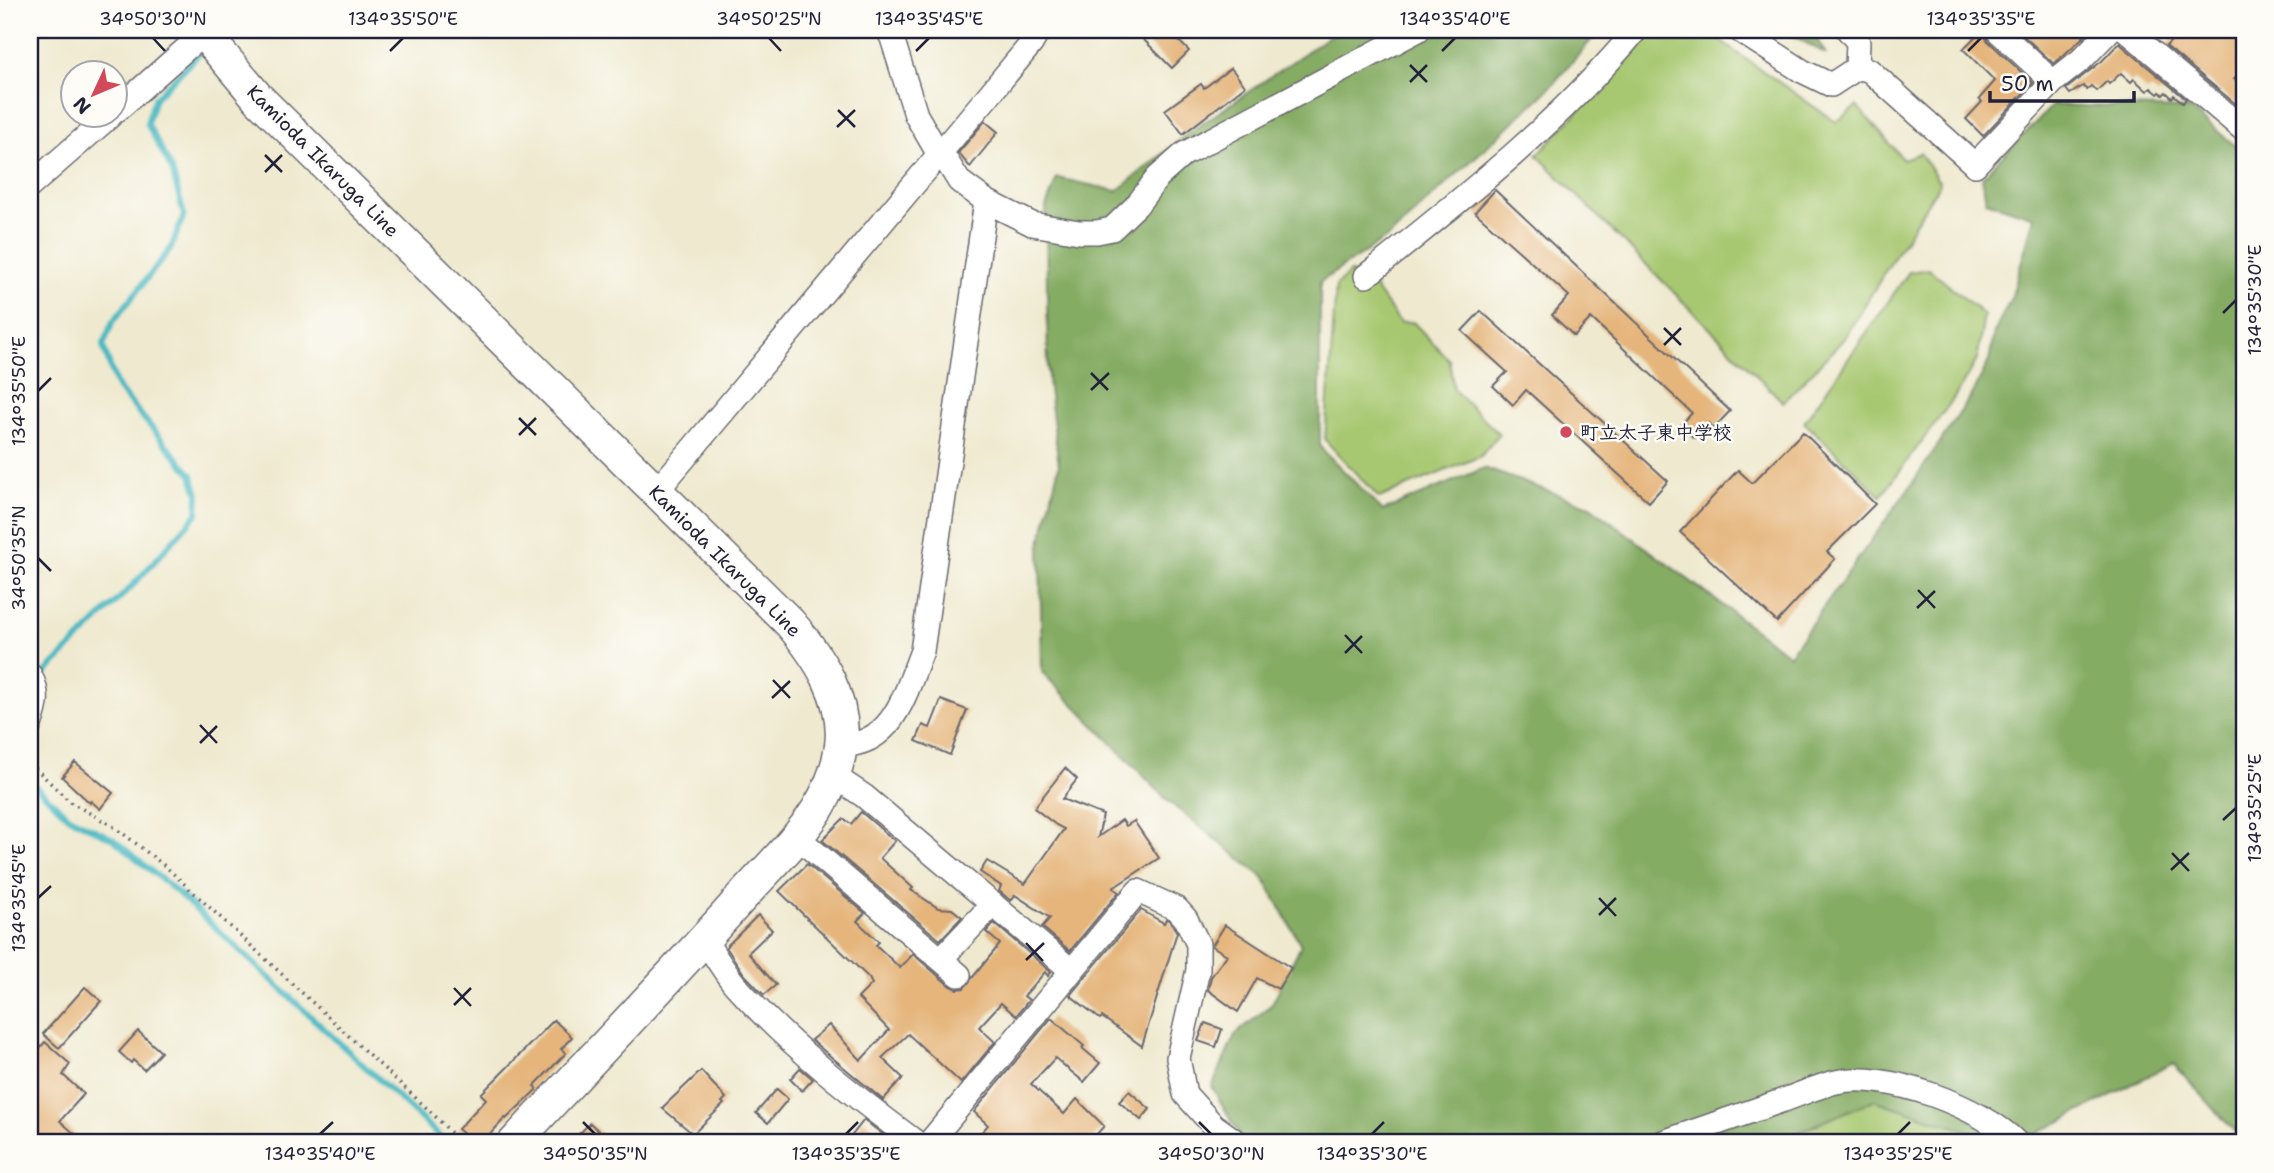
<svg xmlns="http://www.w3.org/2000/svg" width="2274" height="1173" viewBox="0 0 2274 1173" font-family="'Shantell Sans','Klee One',sans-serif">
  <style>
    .green { fill: #a7c871; stroke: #647556; stroke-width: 2 }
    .forest { fill: #85ac63; stroke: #54674f; stroke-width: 2 }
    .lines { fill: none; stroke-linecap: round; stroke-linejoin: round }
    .stream { stroke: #4bb9c3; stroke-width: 6 }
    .building { fill: #e5b57c }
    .minor-casing { stroke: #6a686f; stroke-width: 26 }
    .secondary-casing { stroke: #6a686f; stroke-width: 35 }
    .path { stroke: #6a686f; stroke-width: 3.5; stroke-dasharray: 2 5; stroke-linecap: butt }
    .minor { stroke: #fff; stroke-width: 23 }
    .secondary { stroke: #fff; stroke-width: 32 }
    .ticks { fill: none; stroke: #22223b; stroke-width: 2.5 }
    .poi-dot { fill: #d1495b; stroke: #fdfcf7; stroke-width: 2.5 }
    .labels { text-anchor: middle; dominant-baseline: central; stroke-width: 5; stroke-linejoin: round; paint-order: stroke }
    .street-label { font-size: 19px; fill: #22223b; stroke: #fdfcf7 }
    .poi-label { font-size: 19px; font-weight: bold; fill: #22223b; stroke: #fdfcf7; text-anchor: start }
    .neatline { fill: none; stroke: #22223b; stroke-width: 2.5 }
    .ticks-label { font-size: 18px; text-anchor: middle; fill: #22223b }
  </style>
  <rect width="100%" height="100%" fill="#fdfcf7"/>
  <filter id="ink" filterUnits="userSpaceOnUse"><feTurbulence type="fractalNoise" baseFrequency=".0143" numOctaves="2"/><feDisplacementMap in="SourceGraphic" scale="14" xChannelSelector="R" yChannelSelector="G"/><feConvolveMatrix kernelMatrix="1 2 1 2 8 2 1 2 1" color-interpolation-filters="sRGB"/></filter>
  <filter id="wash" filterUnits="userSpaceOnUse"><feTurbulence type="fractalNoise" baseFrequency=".00686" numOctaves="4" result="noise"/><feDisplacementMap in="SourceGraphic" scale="28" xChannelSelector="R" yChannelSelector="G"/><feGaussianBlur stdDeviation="1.57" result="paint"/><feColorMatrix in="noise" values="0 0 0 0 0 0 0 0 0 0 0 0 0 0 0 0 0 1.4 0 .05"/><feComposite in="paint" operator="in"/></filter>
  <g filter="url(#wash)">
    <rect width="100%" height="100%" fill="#efe9cf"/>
    <!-- green -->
    <g class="green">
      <polygon points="1688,30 1704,30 1836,122 1857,106 1903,159 1920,153 1940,183 1843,340 1783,402 1537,155 1649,36"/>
      <polygon points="1929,269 1984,315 1977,360 1954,398 1881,496 1804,422 1909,272"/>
      <polygon points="1350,272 1372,284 1400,323 1413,322 1449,360 1454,390 1499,434 1481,456 1379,498 1325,440 1336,286"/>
      <polygon points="1874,1100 2003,1142 2003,1143 1802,1143 1795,1133"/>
    </g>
    <!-- forest -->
    <g class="forest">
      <polygon points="1338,30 1600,30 1545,93 1391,235 1320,282 1320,447 1383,511 1484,468 1590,506 1789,655 1911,485 1975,390 1989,361 1994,333 2012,296 2034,217 1986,201 1982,177 2053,105 2190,109 2244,153 2244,1142 2173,1063 2019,1143 2002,1142 1874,1100 1796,1133 1802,1143 1244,1143 1212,1087 1235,1035 1272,1004 1301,945 1264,878 1169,802 1042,672 1040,547 1059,465 1048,381 1046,207 1057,178 1117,191 1186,135"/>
      <polygon points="1783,30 1811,30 1826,54"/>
    </g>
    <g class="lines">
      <!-- stream -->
      <g class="stream">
        <polyline points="38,680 135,583 197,514 198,494 192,475 117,387 103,346 112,323 171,248 184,215 172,170 147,123 155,98 199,54"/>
        <polyline points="30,781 69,817 113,839 178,893 447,1143"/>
      </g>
    </g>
    <g id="blocks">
      <!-- building -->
      <g class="building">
        <polygon points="1134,30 1184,30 1176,38 1189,51 1172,68"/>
        <polygon points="1982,30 1987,40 2033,83 1983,136 1966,119 1982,102 1979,99 1995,81 1963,49"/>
        <polygon points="2017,30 2091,30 2054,64"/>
        <polygon points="2182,30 2235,30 2244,40 2244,69 2234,79 2244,86 2244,111 2166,46"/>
        <polygon points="2119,43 2186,99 2183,103 2174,95 2172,98 2166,92 2163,95 2160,92 2158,94 2151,88 2147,91 2134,79 2131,82 2121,73 2109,84 2107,81 2097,91 2091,86 2087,90 2083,86 2070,94 2066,89 2102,61"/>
        <polygon points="1231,68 1245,86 1183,134 1165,110 1201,84 1204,88"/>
        <polygon points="985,121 998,132 970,167 958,153"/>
        <polygon points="1495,190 1730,411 1713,429 1708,423 1694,438 1681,425 1692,413 1591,318 1574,336 1552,315 1569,296 1475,212"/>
        <polygon points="1481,311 1668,481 1649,502 1526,390 1513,405 1493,386 1507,372 1462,331"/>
        <polygon points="1803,432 1875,504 1827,552 1835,559 1777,622 1680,532 1738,470 1752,483"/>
        <polygon points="941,700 967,710 950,755 916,741 923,725 930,728"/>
        <polygon points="75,762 113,793 100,809 91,801 90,803 62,777"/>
        <polygon points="1065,768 1077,779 1062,799 1103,815 1098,837 1122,820 1126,826 1134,821 1159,858 1113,888 1119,892 1070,951 1042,927 1050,918 1015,895 1011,901 999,891 1001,886 980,872 987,861 1025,884 1064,829 1056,825 1034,808"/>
        <polygon points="861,812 895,841 880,858 913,888 911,890 938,908 952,909 962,917 940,940 822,840 843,819 851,824"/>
        <polygon points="807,864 865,913 857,921 879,942 876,945 900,968 913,954 950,986 957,989 964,988 1000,944 986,932 994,923 1051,972 1048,976 1045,972 1024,996 1029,1000 1016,1016 1001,1003 979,1027 995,1042 961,1083 908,1034 882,1058 903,1078 883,1100 811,1040 829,1025 861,1060 889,1030 858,998 872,984 869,978 779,891"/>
        <polygon points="1141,910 1164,923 1166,919 1169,920 1177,932 1142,1046 1102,1017 1100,1019 1070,995"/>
        <polygon points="758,915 772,930 748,953 776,985 764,995 744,974 726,947"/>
        <polygon points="1225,925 1291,968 1278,989 1257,978 1238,1012 1208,990 1211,977 1227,955 1212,946"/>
        <polygon points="85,987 101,1001 59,1048 43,1034"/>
        <polygon points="1051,1018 1084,1046 1082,1048 1100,1063 1084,1082 1055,1058 1031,1084 1064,1114 1077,1099 1104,1126 1089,1143 972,1143 988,1125 974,1112 977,1108"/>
        <polygon points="554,1020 572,1037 561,1049 566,1053 534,1086 537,1089 506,1119 505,1118 482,1143 474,1143 458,1129 486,1099 481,1094"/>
        <polygon points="1205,1023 1222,1029 1216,1047 1198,1041"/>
        <polygon points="138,1031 161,1052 144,1070 133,1060 131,1063 119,1052"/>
        <polygon points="45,1042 70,1064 63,1075 84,1094 60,1121 85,1143 39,1143 30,1135 30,1059"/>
        <polygon points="800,1068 813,1079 802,1091 790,1079"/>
        <polygon points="701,1071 726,1098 722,1102 724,1104 693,1134 662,1108"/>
        <polygon points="777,1089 788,1099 768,1123 756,1113"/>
        <polygon points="1129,1091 1150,1109 1141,1120 1119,1102"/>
        <polygon points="864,1120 885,1136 894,1143 846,1143"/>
        <polygon points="590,1123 612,1143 570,1143"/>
      </g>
    </g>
  </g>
  <g filter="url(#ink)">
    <use href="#blocks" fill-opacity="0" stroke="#6a686f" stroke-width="2"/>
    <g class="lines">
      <defs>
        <g id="minor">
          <polyline points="888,30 892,38 916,115 934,146 941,152 959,181 986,201 1032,224 1079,232 1097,232 1112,229 1137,205 1158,177 1184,154 1418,30"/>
          <polyline points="1739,30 1802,71 1831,85 1857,68 1858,42 1848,30"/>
          <polyline points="1997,30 2053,82 2082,59 2110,30"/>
          <polyline points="2126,30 2244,130"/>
          <polyline points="1857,68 1869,70 1975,165 2053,82"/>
          <polyline points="116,111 204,33"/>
          <polyline points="30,186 110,116"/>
          <path d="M1366 276C1461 200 1558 124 1636 30"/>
          <polyline points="656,492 988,96 1031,44 1039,30"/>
          <path d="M30 675C40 694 37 705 30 725"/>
          <path d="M842 745C894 745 906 691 922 651L986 201"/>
          <polyline points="834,776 864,796 1071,970"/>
          <polyline points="796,836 959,975"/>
          <path d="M704 939C715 955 725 974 738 988 790 1046 854 1096 917 1143"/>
          <polyline points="941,959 993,904"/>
          <polyline points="929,1143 1138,891 1177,909 1186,919 1198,944 1198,970 1178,1058 1185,1094 1213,1125 1238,1143"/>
          <path d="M1660 1143C1700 1129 1741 1115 1781 1101 1799 1095 1818 1086 1836 1082 1886 1070 1983 1108 2017 1143"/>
        </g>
        <path id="secondary" d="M201 30 258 98 790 623C819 657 847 699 841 746 838 768 829 791 817 810 794 845 761 875 734 906 662 987 587 1064 514 1143"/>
      </defs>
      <!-- minor casing -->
      <use href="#minor" class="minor-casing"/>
      <!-- secondary casing -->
      <use href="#secondary" class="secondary-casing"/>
      <!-- path -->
      <polyline class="path" points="30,763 70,802 116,828 166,867 432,1113 461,1143"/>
      <!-- minor -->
      <use href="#minor" class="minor"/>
      <!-- secondary -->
      <use href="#secondary" class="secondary"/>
    </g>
  </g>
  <!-- ticks -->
  <path class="ticks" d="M153 38 165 51M769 38 781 51M390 51 403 38M916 51 929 38M1442 51 1455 38M1968 51 1981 38M1410 65 1427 82M1410 82 1427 65M838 110 855 127M837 127 855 110M265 155 282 172M265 172 282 155M2223 313 2236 300M1664 328 1681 345M1664 345 1681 328M1091 373 1108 390M1091 390 1109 373M38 391 51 378M519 418 536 435M519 435 536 418M38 558 51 571M1918 590 1935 608M1917 608 1935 591M1345 635 1362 653M1345 653 1362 636M773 680 790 698M772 698 790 681M200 725 217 743M200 743 217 726M2223 820 2236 808M2172 853 2189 871M2171 870 2189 853M38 898 51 886M1599 898 1616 916M1599 915 1616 898M1026 943 1043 961M1026 960 1044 943M454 988 471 1006M454 1005 471 988M583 1122 595 1134M1199 1122 1211 1134M320 1134 333 1122M846 1134 858 1122M1372 1134 1384 1122M1898 1134 1910 1122"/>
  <!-- markers -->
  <circle class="poi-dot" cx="1566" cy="432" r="7"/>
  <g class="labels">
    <!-- street labels -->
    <g class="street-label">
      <text transform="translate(323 161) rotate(45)">Kamioda Ikaruga Line</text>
      <text transform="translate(725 561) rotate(45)">Kamioda Ikaruga Line</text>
    </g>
    <!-- poi labels -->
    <g class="poi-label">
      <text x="1580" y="432">町立太子東中学校</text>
    </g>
  </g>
  <!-- margin -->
  <rect width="2274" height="1173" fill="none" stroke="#fdfcf7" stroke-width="77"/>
  <!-- north arrow -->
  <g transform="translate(94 94) rotate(226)"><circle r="33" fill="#fdfcf7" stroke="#a5a5ac" stroke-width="2"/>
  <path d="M0-5L12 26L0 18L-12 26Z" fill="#d1495b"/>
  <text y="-10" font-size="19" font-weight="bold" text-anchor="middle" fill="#22223b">N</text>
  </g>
  <!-- scale -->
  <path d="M1990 91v10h144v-10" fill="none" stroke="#22223b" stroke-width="3.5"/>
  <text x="2001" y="91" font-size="21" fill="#22223b" stroke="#fdfcf7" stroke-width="5" paint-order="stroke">50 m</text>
  <rect x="38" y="38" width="2198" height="1096" class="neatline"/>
  <g class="ticks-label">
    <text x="153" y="25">34°50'30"N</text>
    <text x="403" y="25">134°35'50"E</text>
    <text x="769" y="25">34°50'25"N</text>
    <text x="929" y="25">134°35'45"E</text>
    <text x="1455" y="25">134°35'40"E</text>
    <text x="1981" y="25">134°35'35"E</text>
    <text transform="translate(2255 300) rotate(-90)" y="6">134°35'30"E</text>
    <text transform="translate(19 391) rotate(-90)" y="6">134°35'50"E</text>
    <text transform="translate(19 558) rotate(-90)" y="6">34°50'35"N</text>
    <text transform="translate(2255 808) rotate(-90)" y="6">134°35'25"E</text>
    <text transform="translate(19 898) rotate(-90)" y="6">134°35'45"E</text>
    <text x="320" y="1160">134°35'40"E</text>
    <text x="595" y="1160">34°50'35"N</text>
    <text x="846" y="1160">134°35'35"E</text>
    <text x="1211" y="1160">34°50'30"N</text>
    <text x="1372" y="1160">134°35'30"E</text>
    <text x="1898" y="1160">134°35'25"E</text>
  </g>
</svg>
